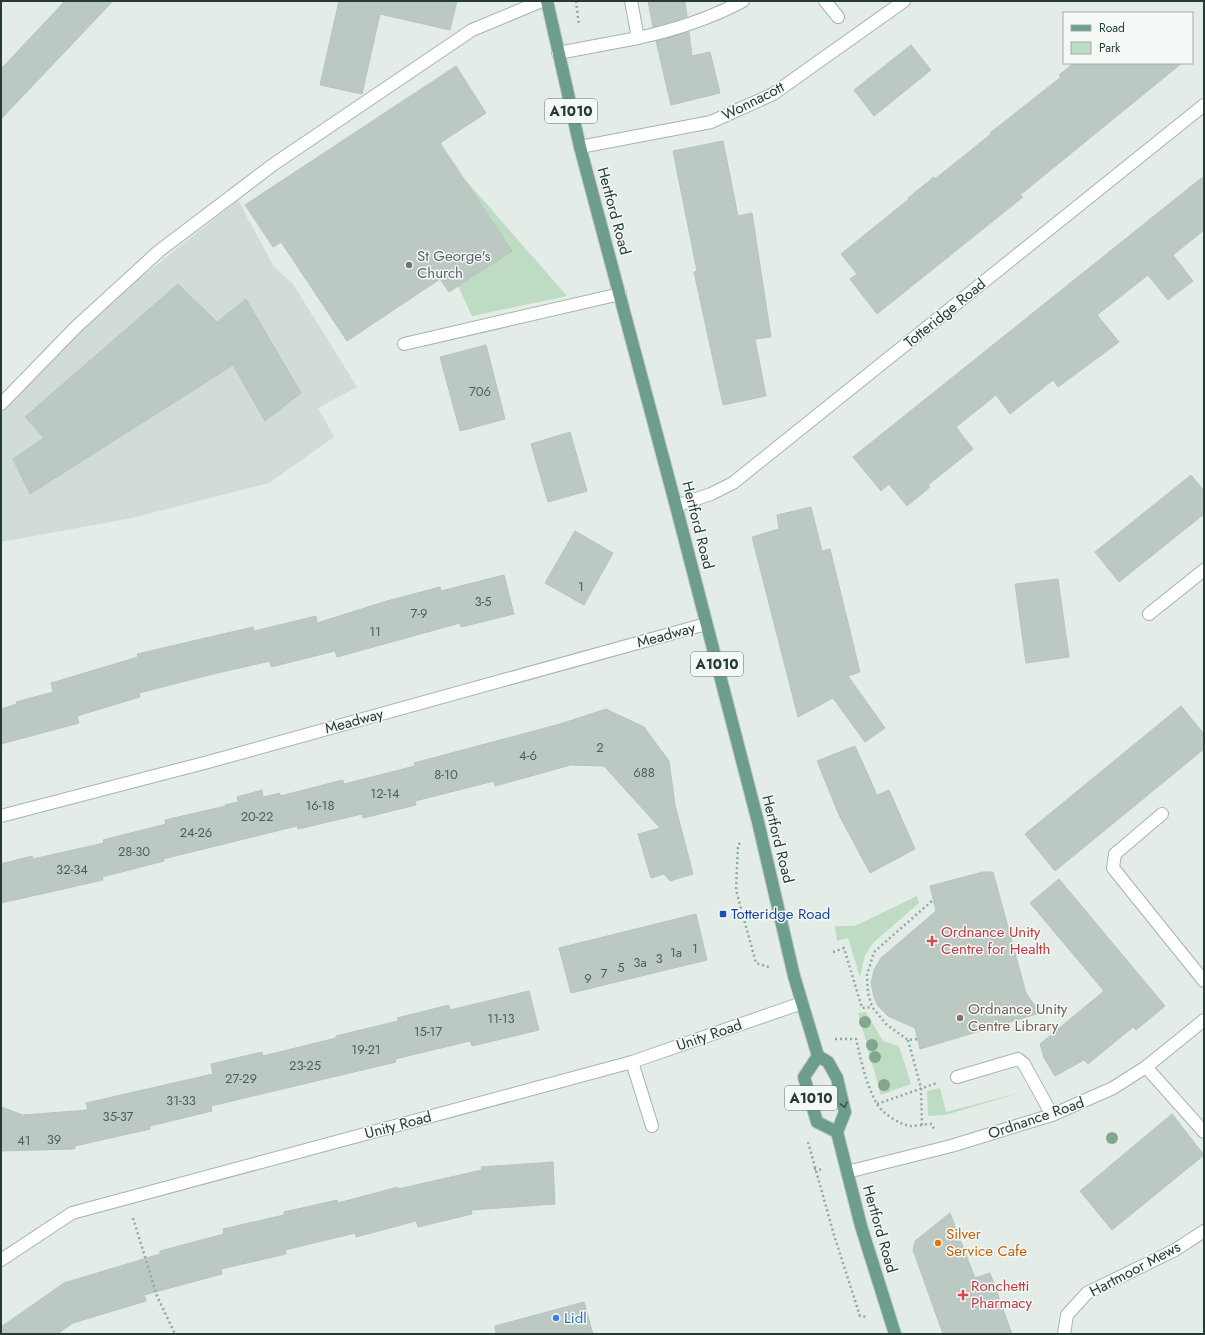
<svg xmlns="http://www.w3.org/2000/svg" width="1205" height="1335" viewBox="0 0 1205 1335" font-family="Jost,sans-serif">
  <style>
    .built { fill: #d2dcd6 }
    .green { fill: #bedbc3 }
    .building { fill: #bcc9c3; stroke: #b6c5bd }
    .lines { fill: none; stroke-linecap: round; stroke-linejoin: round }
    .service-casing { stroke: #a6b4ad; stroke-width: 14 }
    .minor-casing { stroke: #a6b4ad; stroke-width: 14 }
    .tertiary-casing { stroke: #a6b4ad; stroke-width: 14 }
    .primary-casing { stroke: #c2c8c6; stroke-width: 14 }
    .path { stroke: #87ad9c; stroke-width: 2.5; stroke-dasharray: 2 3; stroke-linecap: butt }
    .service { stroke: #fff; stroke-width: 12 }
    .minor { stroke: #fff; stroke-width: 12 }
    .tertiary { stroke: #fff; stroke-width: 12 }
    .primary { stroke: #6c9e8b; stroke-width: 12 }
    .tree { fill: #82a78d }
    .oneway { stroke: #365449 }
    .worship-dot { fill: #6b7280; stroke: #f4f9f6; stroke-width: 1.5 }
    .transit-dot { fill: #1a4fb4; stroke: #f4f9f6; stroke-width: 1.5 }
    .health-dot { fill: #e0444e; stroke: #f4f9f6; stroke-width: 1.5 }
    .education-dot { fill: #8d6e63; stroke: #f4f9f6; stroke-width: 1.5 }
    .food-dot { fill: #e8710a; stroke: #f4f9f6; stroke-width: 1.5 }
    .shop-dot { fill: #3f7fe0; stroke: #f4f9f6; stroke-width: 1.5 }
    .labels { text-anchor: middle; dominant-baseline: central; stroke-width: 3; stroke-linejoin: round; paint-order: stroke }
    .number-label { font-size: 13px; fill: #4a5f57 }
    .shield { fill: #f4f9f6; stroke: #62756e; stroke-width: 1 }
    .shield-label { font-size: 14px; font-weight: bold; fill: #243c33 }
    .street-label { font-size: 15px; fill: #243c33; stroke: #f4f9f6 }
    .worship-label { font-size: 15px; fill: #5b616d; stroke: #f4f9f6; text-anchor: start }
    .transit-label { font-size: 15px; fill: #164399; stroke: #f4f9f6; text-anchor: start }
    .health-label { font-size: 15px; fill: #be3a42; stroke: #f4f9f6; text-anchor: start }
    .education-label { font-size: 15px; fill: #785e54; stroke: #f4f9f6; text-anchor: start }
    .food-label { font-size: 15px; fill: #c56008; stroke: #f4f9f6; text-anchor: start }
    .shop-label { font-size: 15px; fill: #366cbe; stroke: #f4f9f6; text-anchor: start }
  </style>
  <rect width="100%" height="100%" fill="#e3ece7"/>
  <!-- built -->
  <polygon class="built" points="238,200 274,267 293,284 357,387 318,408 334,437 269,483 132,518 1,542 1,405 50,350"/>
  <!-- green -->
  <g class="green">
    <polygon points="462,176 567,296 472,316 458,286 511,251"/>
    <polygon points="917,896 919,903 874,942 865,955 860,977 848,938 837,941 835,926 855,926"/>
    <polygon points="866,1012 883,1041 899,1046 911,1084 881,1095 858,1013"/>
    <polygon points="940,1088 946,1112 1030,1090 945,1115 928,1116 927,1091"/>
  </g>
  <!-- building -->
  <g class="building">
    <polygon points="65,1 113,1 1,119 1,69"/>
    <polygon points="339,1 457,1 450,30 380,14 362,94 320,85"/>
    <polygon points="648,1 685,1 687,17 653,27"/>
    <polygon points="689,32 692,56 710,52 720,93 671,105 656,41"/>
    <polygon points="911,45 931,70 874,116 854,90"/>
    <polygon points="1074,63 1182,63 1020,195 1023,197 877,314 850,279 857,274 841,254 909,199 908,198 934,177 935,179 991,134 990,133 1061,77 1059,75"/>
    <polygon points="456,66 486,113 440,143 512,251 449,292 440,279 347,341 281,242 273,247 245,205"/>
    <polygon points="723,141 738,216 752,213 771,337 755,339 766,396 723,405 694,272 697,271 673,151"/>
    <polygon points="1204,176 1204,230 1173,255 1193,281 1168,300 1148,275 1097,315 1119,342 1058,387 1053,380 1010,414 996,395 956,427 973,449 928,485 930,487 907,506 889,484 881,491 853,457"/>
    <polygon points="178,284 217,322 246,299 301,393 265,421 233,365 30,494 13,459 44,438 25,417"/>
    <polygon points="486,345 505,419 460,431 440,357"/>
    <polygon points="570,432 587,491 548,502 531,444"/>
    <polygon points="1191,475 1204,491 1204,514 1119,582 1095,552"/>
    <polygon points="811,507 822,551 830,549 860,672 848,676 885,728 865,742 833,698 798,717 752,537 779,529 777,515"/>
    <polygon points="575,531 613,553 584,605 545,583"/>
    <polygon points="504,575 514,614 461,627 460,623 337,657 335,651 271,667 270,661 209,675 139,693 140,697 77,716 79,723 1,744 1,709 17,704 16,702 53,692 51,683 138,657 137,654 253,627 254,631 316,616 317,623 387,601 440,587 441,591"/>
    <polygon points="1058,579 1069,657 1026,663 1015,584"/>
    <polygon points="1181,706 1204,734 1204,749 1055,871 1025,834"/>
    <polygon points="606,709 644,727 669,761 675,805 693,874 670,881 664,874 651,878 638,834 660,828 604,766 571,765 495,786 494,781 415,801 416,805 363,818 362,814 298,829 297,826 163,859 164,861 102,877 103,880 1,903 1,864 32,856 33,859 104,843 103,840 166,824 165,820 226,806 225,805 238,802 237,797 262,790 263,797 280,793 280,796 343,780 344,784 415,766 414,763 560,724"/>
    <polygon points="855,746 877,795 889,790 915,849 870,873 839,815 817,761"/>
    <polygon points="983,872 993,872 1026,993 1040,1013 920,1049 915,1028 888,1016 878,1006 874,997 871,983 874,970 881,958 936,911 930,886"/>
    <polygon points="1059,879 1165,1006 1136,1030 1133,1027 1088,1064 1084,1060 1055,1076 1044,1058 1040,1044 1104,991 1030,903"/>
    <polygon points="696,914 707,960 571,993 559,948"/>
    <polygon points="529,991 539,1030 472,1046 470,1041 395,1059 396,1062 211,1106 212,1111 150,1126 150,1129 75,1146 75,1149 1,1151 1,1107 23,1115 88,1110 86,1103 213,1074 211,1064 262,1052 263,1056 336,1038 336,1036 398,1021 397,1018 449,1005 450,1010"/>
    <polygon points="1172,1114 1204,1155 1112,1230 1080,1191"/>
    <polygon points="553,1162 555,1204 471,1210 472,1214 418,1227 416,1221 356,1237 355,1233 285,1250 286,1254 221,1269 222,1274 144,1295 146,1301 73,1323 57,1334 1,1334 1,1327 64,1283 160,1254 160,1251 224,1234 223,1229 284,1215 284,1212 337,1200 338,1203 398,1187 398,1189 482,1170 481,1167"/>
    <polygon points="950,1213 975,1278 990,1273 1012,1334 943,1334 913,1250 915,1241"/>
    <polygon points="584,1302 593,1334 496,1334 495,1326"/>
  </g>
  <g class="lines">
    <defs>
      <g id="service">
        <polyline points="558,53 638,38 631,1"/>
        <polyline points="404,344 620,294"/>
        <polyline points="1,404 76,327 159,251 274,164 472,30 542,1"/>
        <polyline points="1162,814 1115,854 1113,868 1204,981"/>
        <polyline points="632,1062 652,1126"/>
        <polyline points="957,1077 1018,1059 1024,1064 1052,1115"/>
      </g>
      <g id="minor">
        <polyline points="825,1 838,17"/>
        <path d="M638 38C675 30 709 19 743 1"/>
        <polyline points="580,147 711,122 773,94 904,1"/>
        <polyline points="676,506 711,494 733,483 1204,105"/>
        <polyline points="1149,614 1204,570"/>
        <polyline points="1,816 208,762 706,624"/>
        <polyline points="1146,1067 1204,1132"/>
        <polyline points="1,1260 72,1213 632,1062 802,1003"/>
        <polyline points="1064,1334 1067,1315 1087,1293 1175,1250 1204,1231"/>
      </g>
      <polyline id="tertiary" points="847,1172 951,1146 1052,1115 1113,1088 1146,1067 1204,1020"/>
      <g id="primary">
        <polyline points="547,1 580,147 676,506 758,822 794,976 818,1056 828,1062 837,1078 845,1112 837,1132 861,1226 895,1334"/>
        <polyline points="818,1056 804,1077 817,1122 837,1132"/>
      </g>
    </defs>
    <!-- service casing -->
    <use href="#service" class="service-casing"/>
    <!-- minor casing -->
    <use href="#minor" class="minor-casing"/>
    <!-- tertiary casing -->
    <use href="#tertiary" class="tertiary-casing"/>
    <!-- primary casing -->
    <use href="#primary" class="primary-casing"/>
    <!-- path -->
    <g class="path">
      <polyline points="576,1 579,26"/>
      <polyline points="740,843 738,845 736,890 756,963 769,967"/>
      <polyline points="833,952 844,948 862,1008 872,1007"/>
      <path d="M835 1039H856C861 1060 866 1085 877 1104 882 1113 900 1125 911 1126 917 1126 925 1124 932 1124L934 1129"/>
      <polyline points="917,1039 908,1040 887,1025 872,1007 868,993 867,975 874,952 933,900"/>
      <polyline points="908,1040 921,1088 922,1125"/>
      <polyline points="877,1104 937,1083"/>
      <polyline points="808,1142 834,1235 860,1316 867,1317"/>
      <polyline points="814,1169 824,1170"/>
      <polyline points="133,1218 157,1296 175,1334"/>
    </g>
    <!-- service -->
    <use href="#service" class="service"/>
    <!-- minor -->
    <use href="#minor" class="minor"/>
    <!-- tertiary -->
    <use href="#tertiary" class="tertiary"/>
    <!-- primary -->
    <use href="#primary" class="primary"/>
  </g>
  <!-- trees -->
  <g class="tree">
    <circle cx="865" cy="1022" r="6"/>
    <circle cx="872" cy="1045" r="6"/>
    <circle cx="875" cy="1057" r="6"/>
    <circle cx="884" cy="1085" r="6"/>
    <circle cx="1112" cy="1138" r="6"/>
  </g>
  <!-- one-way arrows -->
  <defs><path id="oneway-chevron" d="M-2-3.5L2.5 0L-2 3.5" fill="none" stroke-width="1.6" stroke-linecap="round" stroke-linejoin="round"/></defs>
  <use class="oneway" href="#oneway-chevron" transform="translate(844 1105) rotate(76)"/>
  <!-- markers -->
  <circle class="worship-dot" cx="409" cy="265" r="4"/>
  <rect class="transit-dot" x="719" y="910" width="8" height="8" rx="2"/>
  <g class="health-dot">
    <path d="M930 935h4v4h4v4h-4v4h-4v-4h-4v-4h4z"/>
    <path d="M961 1289h4v4h4v4h-4v4h-4v-4h-4v-4h4z"/>
  </g>
  <circle class="education-dot" cx="960" cy="1018" r="4"/>
  <circle class="food-dot" cx="938" cy="1243" r="4"/>
  <circle class="shop-dot" cx="556" cy="1318" r="4"/>
  <g class="labels">
    <!-- number labels -->
    <g class="number-label">
      <text x="480" y="391">706</text>
      <text x="581" y="586">1</text>
      <text x="483" y="601">3-5</text>
      <text x="419" y="613">7-9</text>
      <text x="375" y="631">11</text>
      <text x="600" y="747">2</text>
      <text x="528" y="755">4-6</text>
      <text x="644" y="772">688</text>
      <text x="446" y="774">8-10</text>
      <text x="385" y="793">12-14</text>
      <text x="320" y="805">16-18</text>
      <text x="257" y="816">20-22</text>
      <text x="196" y="832">24-26</text>
      <text x="134" y="851">28-30</text>
      <text x="72" y="869">32-34</text>
      <text x="695" y="948">1</text>
      <text x="676" y="952">1a</text>
      <text x="659" y="958">3</text>
      <text x="640" y="962">3a</text>
      <text x="621" y="967">5</text>
      <text x="604" y="973">7</text>
      <text x="588" y="978">9</text>
      <text x="501" y="1018">11-13</text>
      <text x="428" y="1031">15-17</text>
      <text x="366" y="1049">19-21</text>
      <text x="305" y="1065">23-25</text>
      <text x="241" y="1078">27-29</text>
      <text x="181" y="1100">31-33</text>
      <text x="118" y="1116">35-37</text>
      <text x="54" y="1139">39</text>
      <text x="24" y="1140">41</text>
    </g>
    <!-- shield labels -->
    <g class="shield">
      <rect x="545" y="99" width="52" height="24" rx="3"/>
      <rect x="691" y="652" width="52" height="24" rx="3"/>
      <rect x="785" y="1086" width="52" height="24" rx="3"/>
    </g>
    <g class="shield-label">
      <text x="571" y="111">A1010</text>
      <text x="717" y="664">A1010</text>
      <text x="811" y="1098">A1010</text>
    </g>
    <!-- street labels -->
    <g class="street-label">
      <text transform="translate(753 101) rotate(-27)">Wonnacott</text>
      <text transform="translate(614 211) rotate(75)">Hertford Road</text>
      <text transform="translate(945 313) rotate(-39)">Totteridge Road</text>
      <text transform="translate(698 525) rotate(76)">Hertford Road</text>
      <text transform="translate(666 635) rotate(-15)">Meadway</text>
      <text transform="translate(354 721) rotate(-15)">Meadway</text>
      <text transform="translate(778 839) rotate(76)">Hertford Road</text>
      <text transform="translate(709 1035) rotate(-19)">Unity Road</text>
      <text transform="translate(1036 1118) rotate(-19)">Ordnance Road</text>
      <text transform="translate(398 1125) rotate(-15)">Unity Road</text>
      <text transform="translate(880 1229) rotate(74)">Hertford Road</text>
      <text transform="translate(1135 1269) rotate(-28)">Hartmoor Mews</text>
    </g>
    <!-- worship labels -->
    <g class="worship-label">
      <text x="417" y="256">St George's<tspan x="417" dy="17">Church</tspan></text>
    </g>
    <!-- transit labels -->
    <g class="transit-label">
      <text x="731" y="914">Totteridge Road</text>
    </g>
    <!-- health labels -->
    <g class="health-label">
      <text x="941" y="932">Ordnance Unity<tspan x="941" dy="17">Centre for Health</tspan></text>
      <text x="971" y="1286">Ronchetti<tspan x="971" dy="17">Pharmacy</tspan></text>
    </g>
    <!-- education labels -->
    <g class="education-label">
      <text x="968" y="1009">Ordnance Unity<tspan x="968" dy="17">Centre Library</tspan></text>
    </g>
    <!-- food labels -->
    <g class="food-label">
      <text x="946" y="1234">Silver<tspan x="946" dy="17">Service Cafe</tspan></text>
    </g>
    <!-- shop labels -->
    <g class="shop-label">
      <text x="564" y="1318">Lidl</text>
    </g>
  </g>
  <!-- border -->
  <rect width="1205" height="1335" fill="none" stroke="#243c33" stroke-width="4"/>
  <!-- legend -->
  <rect x="1063" y="12" width="130" height="52" fill="#f4f9f6" stroke="#a1ada8"/>
  <rect x="1071" y="25" width="20" height="6" fill="#6c9e8b" stroke="#a1ada8"/>
  <text x="1099" y="32" font-size="12" fill="#243c33">Road</text>
  <rect x="1071" y="42" width="20" height="12" fill="#bedbc3" stroke="#a1ada8"/>
  <text x="1099" y="52" font-size="12" fill="#243c33">Park</text>
</svg>
